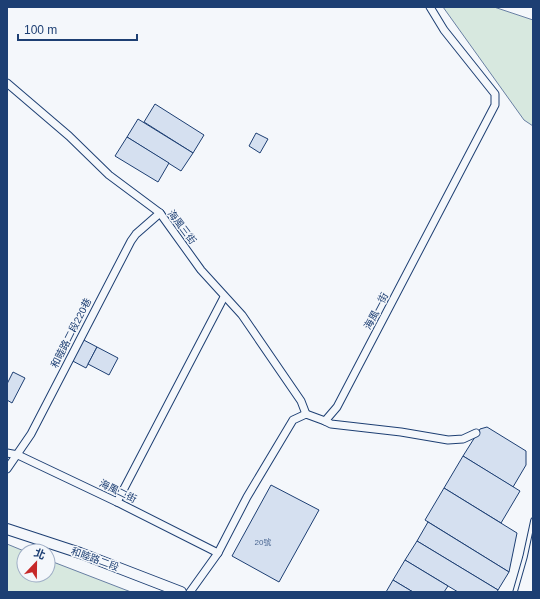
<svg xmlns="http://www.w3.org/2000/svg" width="540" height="599" viewBox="0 0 540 599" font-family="Helvetica,'Noto Sans TC',sans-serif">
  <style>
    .green { fill: #d7e8df; stroke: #687fa3 }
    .building { fill: #d5e0f0; stroke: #1d3f73 }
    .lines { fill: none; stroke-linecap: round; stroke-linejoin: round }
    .lane-casing { stroke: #1d3f73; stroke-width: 5.5 }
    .street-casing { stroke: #1d3f73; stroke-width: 9 }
    .secondary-casing { stroke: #1d3f73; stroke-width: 12 }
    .lane { stroke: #f4f7fb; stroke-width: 3.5 }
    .street { stroke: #f4f7fb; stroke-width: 7 }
    .secondary { stroke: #f4f7fb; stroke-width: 10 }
    .labels { text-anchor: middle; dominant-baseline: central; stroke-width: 3; stroke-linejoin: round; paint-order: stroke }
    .number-label { font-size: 8px; fill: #4b6792 }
    .street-label { font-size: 10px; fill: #1d3f73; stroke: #f4f7fb }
  </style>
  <rect width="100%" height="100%" fill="#f4f7fb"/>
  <!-- green -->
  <g class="green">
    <polygon points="443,7 494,7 533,20 533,126 524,120"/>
    <polygon points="7,544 24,551 24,575 48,575 48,560 131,592 7,592"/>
  </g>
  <!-- building -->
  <g class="building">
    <polygon points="155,104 204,135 193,153 144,122"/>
    <polygon points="138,119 193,153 181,171 127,137"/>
    <polygon points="256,133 268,139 260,153 249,146"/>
    <polygon points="127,137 169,163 158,182 115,156"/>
    <polygon points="78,337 97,347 86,368 67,358"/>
    <polygon points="97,347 118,358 109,375 88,364"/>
    <polygon points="13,372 25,378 12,403 7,400 7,384"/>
    <polygon points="487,427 526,451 526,465 513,487 463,456 480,429"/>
    <polygon points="463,456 520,491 501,523 444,488"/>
    <polygon points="271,485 319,510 279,582 232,556"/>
    <polygon points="444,488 517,533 509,572 425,520"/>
    <polygon points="428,522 509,572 498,590 417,541"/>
    <polygon points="417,541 498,590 497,592 458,592 405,560"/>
    <polygon points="405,560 448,586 444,592 413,592 393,580"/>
    <polygon points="393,580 413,592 386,592"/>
  </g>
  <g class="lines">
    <defs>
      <polyline id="lane" points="515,592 525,557 533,520"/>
      <g id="street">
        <polyline points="7,83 69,136 109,175 160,213 201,270 242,315 301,401 306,414"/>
        <polyline points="325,421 331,424 401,432 448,440 463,439 476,433"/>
        <polyline points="7,453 18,455 117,502 218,553"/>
        <polyline points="7,469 31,434 131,241 136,234 160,213"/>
        <polyline points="117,502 224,297"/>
        <polyline points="190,592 218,553 247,497 293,420 306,414 325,421 337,407 495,105 495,94 444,30 430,7"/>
      </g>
      <polyline id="secondary" points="7,529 80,553 181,592"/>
    </defs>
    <!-- lane casing -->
    <use href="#lane" class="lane-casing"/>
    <!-- street casing -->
    <use href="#street" class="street-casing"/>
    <!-- secondary casing -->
    <use href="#secondary" class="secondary-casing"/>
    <!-- lane -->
    <use href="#lane" class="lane"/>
    <!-- street -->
    <use href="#street" class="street"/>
    <!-- secondary -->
    <use href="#secondary" class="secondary"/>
  </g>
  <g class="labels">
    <!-- number labels -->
    <g class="number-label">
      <text x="263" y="542">20號</text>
    </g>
    <!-- street labels -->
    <g class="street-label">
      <text transform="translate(182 227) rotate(53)">海風三街</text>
      <text transform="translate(376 311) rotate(-62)">海風一街</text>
      <text transform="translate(71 333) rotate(-63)">和睦路二段220巷</text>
      <text transform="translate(118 491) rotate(26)">海風二街</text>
      <text transform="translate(95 559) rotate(20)">和睦路二段</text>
    </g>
  </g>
  <!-- border -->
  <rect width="540" height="599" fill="none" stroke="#1d3f73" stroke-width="16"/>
  <!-- north arrow -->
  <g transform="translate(36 563) rotate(22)"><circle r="19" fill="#f4f7fb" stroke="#9eadc5"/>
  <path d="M0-3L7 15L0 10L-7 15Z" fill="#c62828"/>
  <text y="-6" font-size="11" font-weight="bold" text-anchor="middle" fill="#1d3f73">北</text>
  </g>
  <!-- scale -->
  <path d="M18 34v6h119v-6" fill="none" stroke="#1d3f73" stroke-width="2"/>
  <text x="24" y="34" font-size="12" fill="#1d3f73" stroke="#f4f7fb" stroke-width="3" paint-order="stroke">100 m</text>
</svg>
